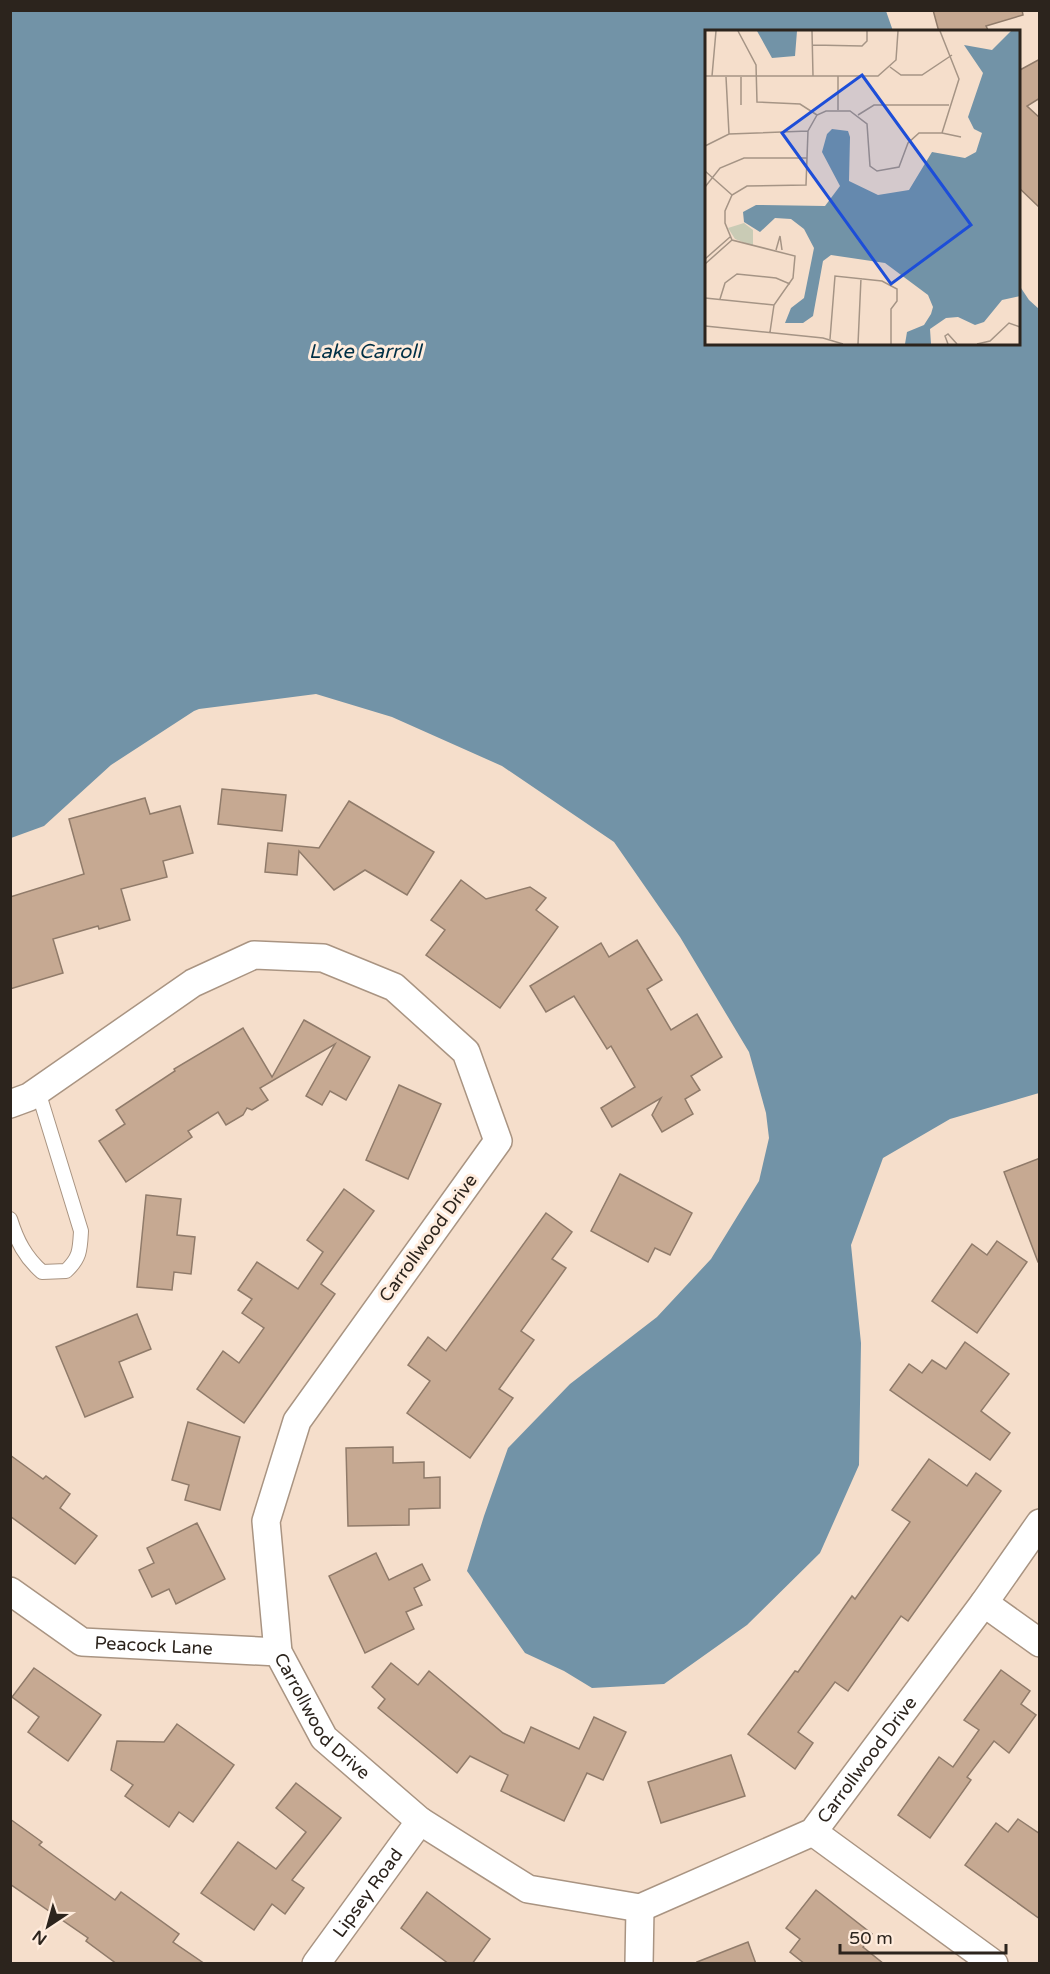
<svg xmlns="http://www.w3.org/2000/svg" width="1050" height="1974" viewBox="0 0 1050 1974" font-family="'Varela Round',sans-serif">
  <style>
    .water { fill: #7293a7 }
    .building { fill: #c6a992; stroke: #907b6a; stroke-width: 1.5 }
    .lines { fill: none; stroke-linecap: round; stroke-linejoin: round }
    .lane-casing { stroke: #a99482; stroke-width: 16 }
    .street-casing { stroke: #a99482; stroke-width: 30 }
    .lane { stroke: #fff; stroke-width: 14 }
    .street { stroke: #fff; stroke-width: 27 }
    .labels { text-anchor: middle; dominant-baseline: central; stroke-width: 6; stroke-linejoin: round; paint-order: stroke }
    .street-label { font-size: 18px; fill: #2c241d; stroke: #ffecdd }
    .water-label { font-size: 20px; font-style: italic; fill: #003046; stroke: #ffecdd }
    .inset-road { fill: none; stroke: #a59485; stroke-width: 1.5 }
    .view { fill: #1d4ed8; fill-opacity: 0.15; stroke: #1d4ed8; stroke-width: 3 }
    .inset-edge { fill: none; stroke: #2c241d; stroke-width: 3 }
  </style>
  <rect width="100%" height="100%" fill="#f5decb"/>
  <!-- water -->
  <polygon class="water" points="10,11 886,11 893,31 706,32 706,344 1018,344 1019,285 1029,300 1039,309 1039,1093 950,1119 883,1158 851,1245 861,1343 859,1465 820,1553 747,1625 664,1684 592,1688 564,1671 525,1653 467,1571 484,1516 508,1448 570,1384 657,1317 711,1259 759,1181 769,1138 766,1113 749,1052 680,937 614,842 502,766 392,717 316,694 199,709 194,711 111,765 44,826 11,838"/>
  <!-- building -->
  <g class="building">
    <polygon points="933,10 1022,10 1023,15 986,26 989,32 939,32"/>
    <polygon points="1040,59 1040,98 1027,106 1040,118 1040,208 1018,187 1018,71"/>
    <polygon points="222,789 286,795 282,831 218,824"/>
    <polygon points="145,798 150,814 180,806 193,853 163,861 167,877 121,889 130,920 99,929 98,926 53,939 63,973 10,989 10,897 84,874 69,819"/>
    <polygon points="349,801 434,852 407,895 365,870 334,890 299,851 297,875 265,872 268,843 319,848"/>
    <polygon points="461,880 486,899 530,887 546,898 536,910 558,927 500,1008 426,955 445,930 431,920"/>
    <polygon points="637,940 662,980 647,989 671,1030 697,1014 722,1057 691,1076 700,1090 685,1099 693,1114 662,1132 652,1115 661,1098 612,1127 601,1108 635,1087 611,1046 607,1049 574,996 546,1012 530,986 601,943 609,957"/>
    <polygon points="304,1020 370,1057 346,1100 330,1091 322,1105 306,1096 335,1044 260,1088 268,1100 252,1110 247,1108 243,1115 226,1125 218,1112 188,1131 192,1137 126,1182 99,1141 125,1124 116,1110 175,1071 174,1069 243,1028 272,1077"/>
    <polygon points="399,1085 441,1104 408,1179 366,1160"/>
    <polygon points="1040,1158 1040,1262 1038,1262 1004,1172"/>
    <polygon points="620,1174 692,1213 670,1255 655,1248 648,1262 591,1231"/>
    <polygon points="344,1189 374,1211 321,1284 335,1294 244,1423 197,1389 223,1351 239,1363 264,1328 242,1313 252,1299 238,1290 257,1262 298,1289 323,1252 307,1240"/>
    <polygon points="146,1195 181,1199 177,1235 195,1237 191,1274 174,1272 172,1290 137,1287"/>
    <polygon points="546,1213 572,1232 552,1259 566,1268 521,1331 534,1340 499,1389 513,1398 470,1458 407,1413 430,1381 408,1365 428,1337 446,1351"/>
    <polygon points="997,1241 1027,1262 977,1333 932,1301 972,1244 987,1255"/>
    <polygon points="137,1314 151,1349 119,1362 133,1397 85,1417 56,1347"/>
    <polygon points="965,1342 1009,1374 981,1411 1010,1433 990,1460 890,1390 909,1364 922,1373 932,1360 946,1369"/>
    <polygon points="188,1422 240,1437 220,1510 185,1500 189,1485 172,1480"/>
    <polygon points="393,1447 393,1463 424,1462 424,1478 440,1477 440,1508 409,1509 409,1525 348,1526 346,1448"/>
    <polygon points="10,1455 43,1479 46,1476 70,1494 60,1508 97,1536 75,1564 10,1516"/>
    <polygon points="929,1459 967,1486 976,1473 1001,1491 908,1621 901,1616 848,1691 835,1682 798,1732 813,1743 795,1769 748,1734 795,1671 798,1672 852,1596 855,1599 910,1522 892,1510"/>
    <polygon points="197,1523 225,1579 176,1604 169,1589 152,1597 139,1570 154,1563 147,1548"/>
    <polygon points="376,1553 389,1580 422,1564 430,1580 414,1588 422,1605 406,1612 414,1629 365,1653 329,1576"/>
    <polygon points="391,1663 418,1685 429,1671 503,1733 524,1743 531,1727 579,1749 594,1717 626,1732 603,1780 587,1773 564,1821 501,1791 508,1775 470,1756 457,1773 378,1708 385,1699 372,1687"/>
    <polygon points="34,1668 101,1715 68,1761 28,1732 39,1717 12,1697"/>
    <polygon points="1001,1670 1030,1691 1021,1704 1036,1715 1009,1753 994,1741 967,1777 971,1780 930,1838 898,1815 939,1757 953,1767 979,1730 964,1720"/>
    <polygon points="177,1724 234,1765 193,1822 179,1812 169,1827 125,1796 133,1785 111,1770 117,1741 164,1742"/>
    <polygon points="731,1755 745,1796 661,1823 648,1782"/>
    <polygon points="296,1783 341,1818 292,1880 304,1888 285,1914 272,1904 254,1930 201,1893 238,1842 276,1869 306,1832 276,1808"/>
    <polygon points="10,1819 42,1842 39,1845 115,1900 121,1892 179,1934 173,1942 205,1964 117,1964 86,1941 88,1938 10,1884"/>
    <polygon points="1018,1819 1040,1834 1040,1919 965,1865 996,1823 1008,1832"/>
    <polygon points="816,1890 872,1934 863,1947 884,1964 805,1964 790,1952 800,1939 786,1928"/>
    <polygon points="427,1892 490,1939 472,1964 449,1964 401,1928"/>
    <polygon points="748,1942 756,1964 698,1964 697,1962"/>
  </g>
  <g class="lines">
    <defs>
      <path id="lane" d="M10 1219C17 1241 25 1257 42 1272L66 1271C80 1258 80 1250 81 1231L38 1091"/>
      <g id="street">
        <path id="s1" d="M10 1104 29 1097 193 983 254 955 323 958 394 987 466 1052 498 1141 297 1421 266 1521 278 1652 324 1738 420 1821 528 1889 640 1908 813 1832 984 1603 1040 1523"/>
        <path id="s2" d="M10 1591 82 1642 278 1652"/>
        <polyline points="984,1603 1040,1643"/>
        <polyline points="813,1832 994,1964"/>
        <path id="s3" d="M316 1964 420 1821"/>
        <polyline points="639,1964 640,1908"/>
      </g>
    </defs>
    <!-- lane casing -->
    <use href="#lane" class="lane-casing"/>
    <!-- street casing -->
    <use href="#street" class="street-casing"/>
    <!-- lane -->
    <use href="#lane" class="lane"/>
    <!-- street -->
    <use href="#street" class="street"/>
  </g>
  <g class="labels">
    <!-- street labels -->
    <g class="street-label">
      <text transform="translate(428 1238) rotate(-54)">Carrollwood Drive</text>
      <text stroke="none"><textPath href="#s2" startOffset="160">Peacock Lane</textPath></text>
      <text stroke="none"><textPath href="#s1" startOffset="1284">Carrollwood Drive</textPath></text>
      <text stroke="none"><textPath href="#s1" startOffset="1950">Carrollwood Drive</textPath></text>
      <text stroke="none"><textPath href="#s3" startOffset="88">Lipsey Road</textPath></text>
    </g>
    <!-- water labels -->
    <g class="water-label">
      <text x="365" y="352">Lake Carroll</text>
    </g>
  </g>
  <!-- overview -->
  <g transform="translate(705 30)">
    <rect width="315" height="315" fill="#f5decb"/>
    <path d="M39 193 48 200V216L30 209 23 198Z" fill="#c9cbb5"/>
    <path d="M52 1H92L90 26 67 28ZM306 1H315V266L297 270 279 292 270 295 253 287 241 288 225 299 226 314H200L202 302 219 295 226 284 228 277 223 265 180 233 126 225 118 231 108 286 98 293H80L86 278 99 268 109 218 99 199 86 189 70 188 55 202 39 192 38 182 51 175 120 176 135 156 117 122 122 104 127 99 143 101 145 107 144 151 173 165 204 160 227 122 260 128 271 122 277 103 269 99 263 87 278 43 259 15 287 20Z" fill="#7293a7"/>
    <path class="inset-road" d="M33 1 51 35 52 72 95 74 112 85M107 1 108 46M108 15 157 16 162 11V1M185 37 196 45H217L247 25M0 46H173L191 30 193 1M7 46 11 1M21 47 24 104M36 75V47M133 80V46M153 85 169 75H244M237 103 256 107M0 116 24 104 103 101M0 141 27 165M0 157 15 138 39 128H102M71 220 75 206 77 220M0 229 25 207M0 234 27 210M0 268 69 275M15 269 20 253 32 244 71 248 85 254M0 296 118 308 138 314M65 302 69 275 88 248 90 226 27 210 20 193V181L27 165 42 156 101 155 103 101 112 85 121 81H145L162 94 165 136 172 141 194 137 203 113 214 103H237L254 49 235 1M125 309 130 246 177 251 192 259V271L186 279V314M153 314 156 248M243 314 240 306 243 304 252 314M272 314 285 311 304 293 315 297"/>
    <path class="view" d="M157 45 266 195 186 254 77 103Z"/>
    <rect width="315" height="315" class="inset-edge"/>
  </g>
  <!-- border -->
  <rect width="1050" height="1974" fill="none" stroke="#2c241d" stroke-width="24"/>
  <!-- north arrow -->
  <g transform="translate(48 1926) rotate(216)" stroke="#ffecdd" stroke-width="4.5" paint-order="stroke">
  <path d="M0-4.5L10 22L0 15L-10 22Z" fill="#2c241d"/>
  <text y="-9" font-size="16" font-weight="bold" text-anchor="middle" fill="#2c241d">N</text>
  </g>
  <!-- scale -->
  <path d="M840 1944v9h166v-9" fill="none" stroke="#2c241d" stroke-width="3"/>
  <text x="849" y="1944" font-size="18" fill="#2c241d" stroke="#ffecdd" stroke-width="4.5" paint-order="stroke">50 m</text>
</svg>
